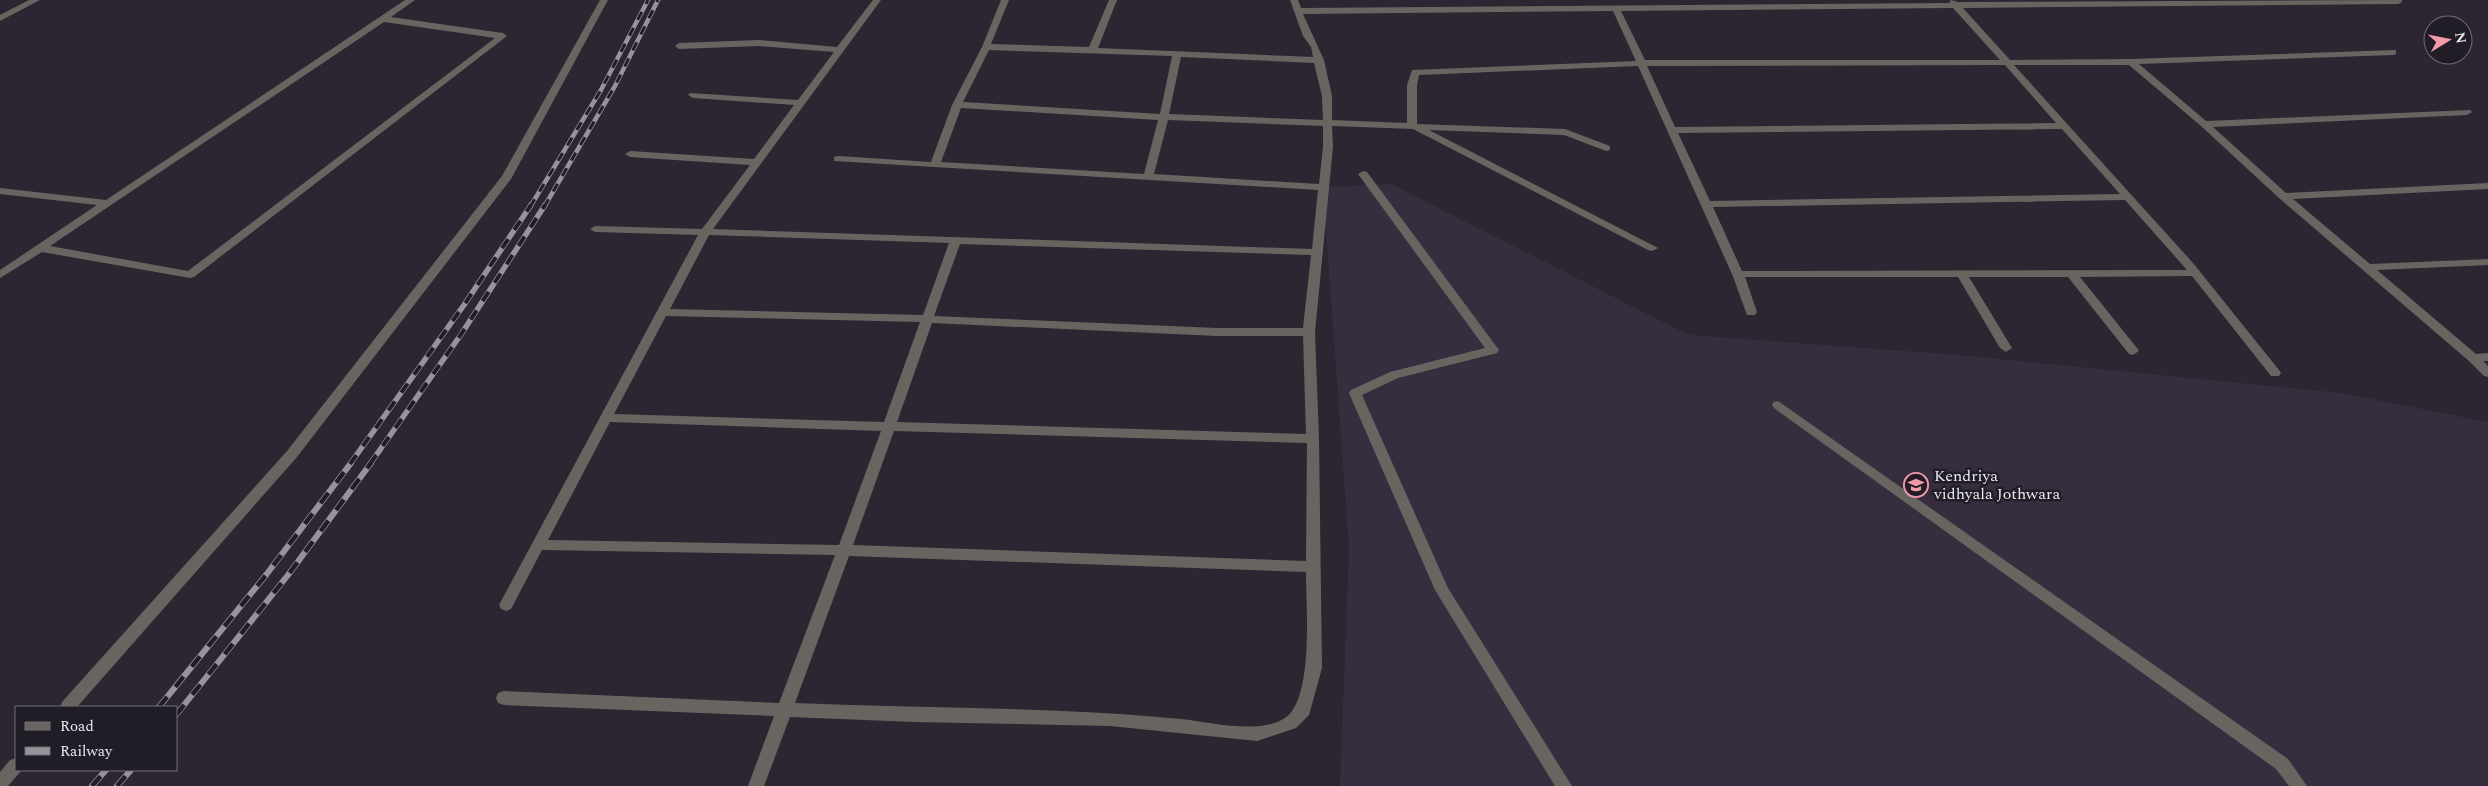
<svg xmlns="http://www.w3.org/2000/svg" width="2488" height="786" viewBox="0 0 2488 786" font-family="Spectral,serif">
  <style>
    .built { fill: #362e3f }
    .lines { fill: none; stroke-linecap: round; stroke-linejoin: round }
    .minor { fill: #686560; fill-rule: evenodd }
    .rail-far2-casing { stroke: #96939b; stroke-width: 4.5 }
    .rail-far1-casing { stroke: #96939b; stroke-width: 5.5 }
    .rail-casing { stroke: #96939b; stroke-width: 6 }
    .rail-far2 { stroke: #211d27; stroke-width: 3; stroke-dasharray: 9; stroke-linecap: butt }
    .rail-far1 { stroke: #211d27; stroke-width: 4; stroke-dasharray: 11; stroke-linecap: butt }
    .rail { stroke: #211d27; stroke-width: 4.5; stroke-dasharray: 13; stroke-linecap: butt }
    .labels { text-anchor: middle; dominant-baseline: central; stroke-width: 5; stroke-linejoin: round; paint-order: stroke }
    .poi-label { font-size: 16px; fill: #ebe8ef; stroke: #211d27; text-anchor: start }
  </style>
  <rect width="100%" height="100%" fill="#2b2631"/>
  <!-- built -->
  <polygon class="built" points="1391,184 1689,335 1958,355 2341,393 2488,422 2488,786 1340,786 1349,548 1323,187"/>
  <g class="lines">
    <!-- minor -->
    <g class="minor">
      <polygon points="29,0 40,0 0,21 0,15"/>
      <path d="M405 0H415L391 17 503 33 507 36 194 277 190 278 42 252 0 278V270L97 205 0 194V188L106 200ZM384 22 495 38 188 271 50 246Z"/>
      <polygon points="600,0 608,0 511,179 297,457 77,707 60,707 62,702 287,451 502,176"/>
      <path d="M873 0H881L713 229 1312 249 1318 190 834 161V157L838 156 931 162 952 105 982 47 1001 0H1009L991 44 1089 47 1109 0H1117L1098 48 1313 57 1311 47 1303 36 1290 0H1298L1301 8 1949 3 1951 0 1958 2 2402 0 2401 3 2398 4 1963 8 2010 60 2131 59 2396 50V54L2393 55 2139 64 2206 121 2470 110 2472 112 2467 115 2213 127 2286 193 2488 183V189L2293 199 2370 264 2488 259V265L2377 270 2476 354 2488 353V361H2483L2488 366V377L2484 376 2469 361 2279 198 2201 126 2129 65H2014L2193 263 2279 370 2281 373 2279 376H2271L2192 276 2080 277 2137 348 2139 351 2133 355 2129 354 2068 277H1969L2012 348 2006 352 2000 348 1958 277H1745L1757 312 1755 315H1747L1732 274 1638 66 1419 75 1417 85V124L1565 129 1610 146V150L1606 151 1564 135 1429 130 1658 248 1652 251 1648 250 1413 129 1332 126 1333 147 1315 332 1319 439 1322 668 1309 715 1296 728 1257 741 1110 726 914 722 790 717 764 786H748L774 716 504 705 498 703 496 698 498 693 504 691 779 703 835 555 542 550 511 609 506 611 501 609 499 605 698 235 595 232 590 229 595 226 702 229 750 165 630 157 625 154 630 151 754 159 794 105 693 98 688 95 690 93 798 100 834 52 759 46 679 49 675 46 679 43 759 40 837 47ZM1953 8 2000 60H1645L1621 11ZM1613 11 1636 61 1412 70 1407 85V123L1332 120V96L1324 60 1303 14ZM989 50 1172 56 1160 114 963 102ZM1181 57 1314 63 1322 96 1323 120 1169 114ZM2005 65 2056 123 1675 127 1647 66ZM961 108 1158 120 1144 174 941 162ZM1168 120 1323 126V147L1319 184 1154 174ZM2062 129 2120 194 1710 201 1678 133ZM2125 200 2187 270 1742 271 1713 207ZM709 235 949 243 923 315 670 309ZM960 244 1311 255 1303 328H1217L934 316ZM666 316 920 322 884 422 614 414ZM932 323 1217 336H1303L1306 434 897 422ZM610 422 881 431 839 545 548 540ZM894 431 1307 443 1306 561 853 545ZM849 556 1306 572C1306 605 1314 699 1285 718 1259 735 1210 722 1181 719 1053 706 923 709 795 703Z"/>
      <polygon points="1363,171 1367,172 1499,350 1497,353 1398,378 1362,395 1448,588 1572,786 1555,786 1435,590 1349,393 1351,390 1390,372 1485,348 1358,174"/>
      <polygon points="1778,401 2288,759 2307,786 2289,786 2276,769 1774,408 1772,405 1774,402"/>
      <polygon points="16,758 16,770 22,770 8,786 0,786 0,772 10,760"/>
    </g>
    <defs>
      <g id="rail-far2">
        <polyline points="530,207 601,90 648,0"/>
        <polyline points="544,207 615,86 658,0"/>
      </g>
      <g id="rail-far1">
        <polyline points="350,464 464,305 531,205"/>
        <polyline points="370,464 462,333 545,205"/>
      </g>
      <g id="rail">
        <polyline points="159,707 266,575 351,463"/>
        <polyline points="176,715 288,575 371,463"/>
        <polyline points="92,786 106,770"/>
        <polyline points="117,786 131,770"/>
      </g>
    </defs>
    <!-- rail-far2 casing -->
    <use href="#rail-far2" class="rail-far2-casing"/>
    <!-- rail-far1 casing -->
    <use href="#rail-far1" class="rail-far1-casing"/>
    <!-- rail casing -->
    <use href="#rail" class="rail-casing"/>
    <!-- rail-far2 -->
    <use href="#rail-far2" class="rail-far2"/>
    <!-- rail-far1 -->
    <use href="#rail-far1" class="rail-far1"/>
    <!-- rail -->
    <use href="#rail" class="rail"/>
  </g>
  <!-- icons -->
  <defs>
    <symbol id="school-ring" viewBox="-11 -11 22 22"><circle r="9.5" fill="#211d27" stroke="#f39aa9" stroke-width="1.5"/><path d="M0-5L7-2L0 1L-7-2ZM-4 1L0 2.5L4 1V4Q0 6-4 4Z" fill="#f39aa9"/></symbol>
  </defs>
  <g fill-rule="evenodd">
    <use href="#school-ring" x="1902" y="471" width="28" height="28"/>
  </g>
  <g class="labels">
    <!-- poi labels -->
    <g class="poi-label">
      <text x="1934" y="476">Kendriya<tspan x="1934" dy="18">vidhyala Jothwara</tspan></text>
    </g>
  </g>
  <!-- legend -->
  <rect x="15" y="706" width="162" height="65" fill="#211d27" stroke="#726e77"/>
  <rect x="25" y="722" width="25" height="8" fill="#686560" stroke="#726e77"/>
  <text x="60" y="731" font-size="15" fill="#ebe8ef">Road</text>
  <rect x="25" y="747" width="25" height="8" fill="#96939b" stroke="#726e77"/>
  <text x="60" y="756" font-size="15" fill="#ebe8ef">Railway</text>
  <!-- north arrow -->
  <g transform="translate(2448 40) rotate(80)"><circle r="24" fill="#211d27" stroke="#726e77"/>
  <path d="M0-4L9 19L0 12L-9 19Z" fill="#f39aa9"/>
  <text y="-8" font-size="14" font-weight="bold" text-anchor="middle" fill="#ebe8ef">N</text>
  </g>
</svg>
